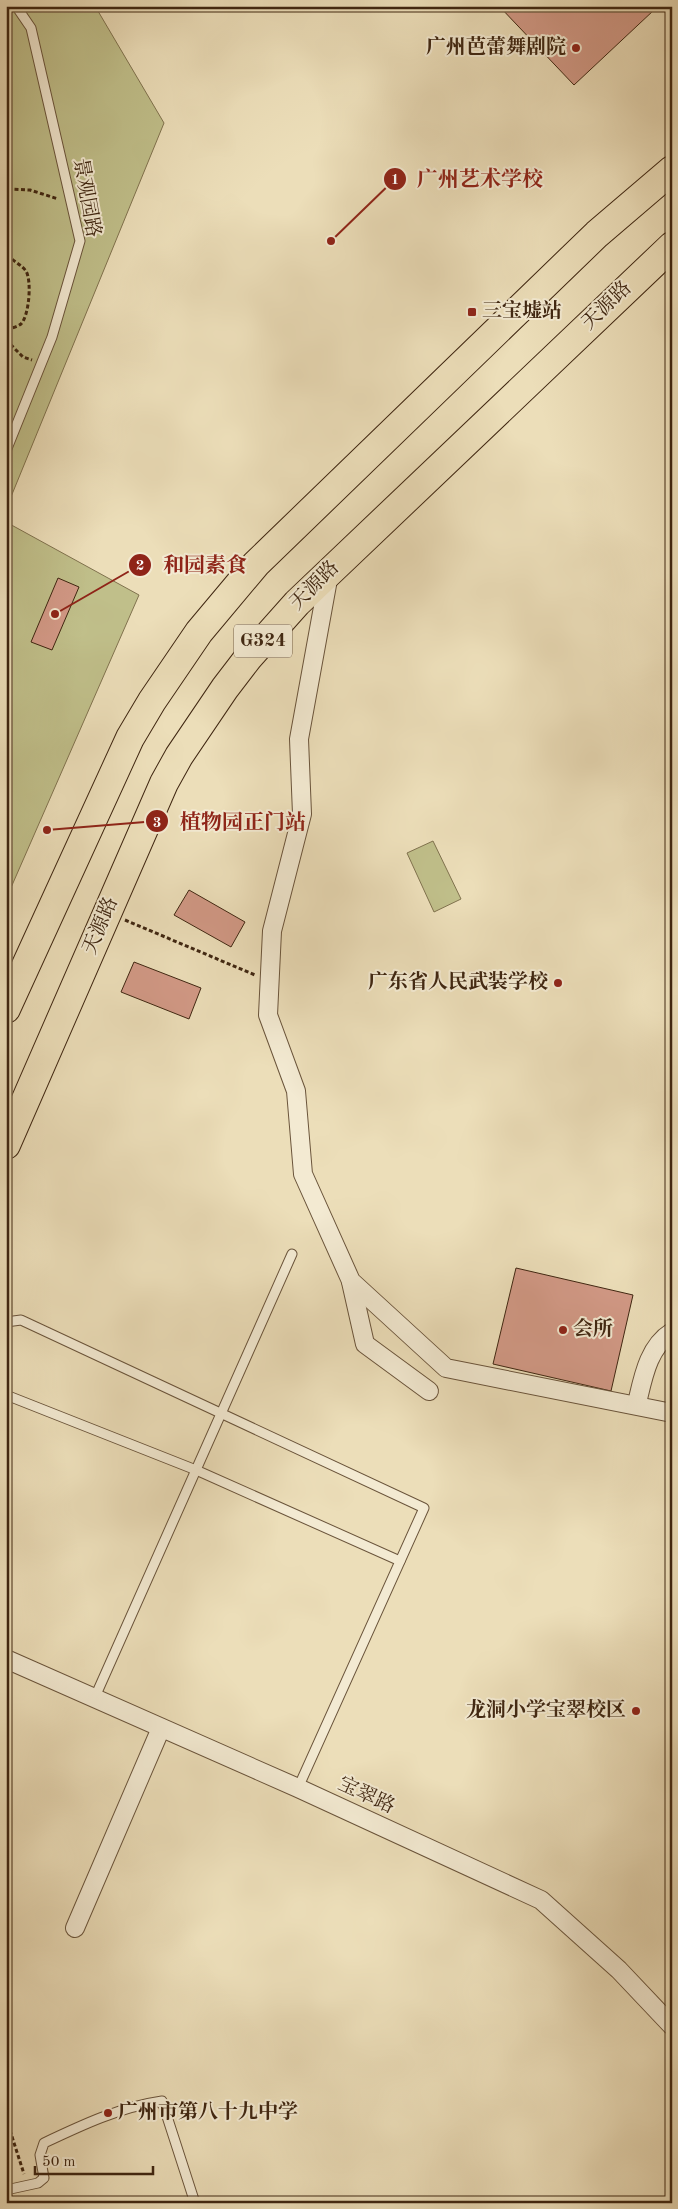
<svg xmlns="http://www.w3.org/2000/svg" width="678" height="2209" viewBox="0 0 678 2209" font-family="'Old Standard TT','Noto Serif SC',serif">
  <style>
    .green { fill: #c0bf8a; stroke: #80724e }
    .building { fill: #d29986; stroke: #3f2611 }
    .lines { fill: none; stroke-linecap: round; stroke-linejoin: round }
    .service-casing { stroke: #6a543b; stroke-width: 11 }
    .minor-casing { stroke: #6a543b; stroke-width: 20 }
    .trunk-casing { stroke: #3f2611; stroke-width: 30 }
    .path { stroke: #3f2611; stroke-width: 3; stroke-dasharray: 4 2.5; stroke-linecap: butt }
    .service { stroke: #f3ead2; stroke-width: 9 }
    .minor { stroke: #f3ead2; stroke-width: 18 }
    .trunk { stroke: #ecdeb9; stroke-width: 28 }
    .poi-dot { fill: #8f2418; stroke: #f3ead2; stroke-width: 2 }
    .labels { text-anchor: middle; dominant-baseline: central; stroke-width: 4; stroke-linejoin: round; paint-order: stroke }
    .shield { fill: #f3ead2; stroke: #75614b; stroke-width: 1 }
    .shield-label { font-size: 19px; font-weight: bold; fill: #3f2611 }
    .poi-label { font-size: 20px; font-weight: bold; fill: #3f2611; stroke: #f3ead2; text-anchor: end }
    .street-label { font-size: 20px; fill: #3f2611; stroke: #f3ead2 }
    .leader { fill: none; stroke: #8f2418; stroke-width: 2 }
    .callout-dot { fill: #8f2418; stroke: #f3ead2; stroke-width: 2 }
    .mark-label { font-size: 15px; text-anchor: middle; font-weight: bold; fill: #fff }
    .callout-label { font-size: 21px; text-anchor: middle; font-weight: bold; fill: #8f2418; stroke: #f3ead2; stroke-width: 4; stroke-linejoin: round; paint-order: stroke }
  </style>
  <rect width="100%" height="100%" fill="#ecdeb9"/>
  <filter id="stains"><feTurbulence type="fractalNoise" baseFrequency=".004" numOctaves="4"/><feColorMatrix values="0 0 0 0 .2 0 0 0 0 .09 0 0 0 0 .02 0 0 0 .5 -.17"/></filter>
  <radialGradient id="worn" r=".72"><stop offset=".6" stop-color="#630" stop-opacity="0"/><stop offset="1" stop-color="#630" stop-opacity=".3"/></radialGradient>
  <!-- green -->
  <g class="green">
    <polygon points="6,6 95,6 164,123 6,509"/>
    <polygon points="6,522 139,595 6,899"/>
    <polygon points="433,841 461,899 434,912 407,853"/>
  </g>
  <!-- building -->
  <g class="building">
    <polygon points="499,6 651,6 654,10 574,85"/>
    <polygon points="58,578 79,587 52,650 31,642"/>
    <polygon points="189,890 245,922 231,947 174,915"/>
    <polygon points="134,962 201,988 189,1019 121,992"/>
    <polygon points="516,1268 633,1295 611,1391 493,1364"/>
  </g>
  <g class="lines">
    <defs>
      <g id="service">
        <polyline points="6,451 52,337 80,241 31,28 16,6"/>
        <polyline points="6,1322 21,1320 424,1508 298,1788"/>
        <polyline points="6,1395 196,1470 400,1561"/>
        <polyline points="95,1697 292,1254"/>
        <path d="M6 2190 38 2183 44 2178 40 2155 44 2143C82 2125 120 2107 162 2101L195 2203"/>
      </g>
      <g id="minor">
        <polyline points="329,574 299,739 302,814 272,931 268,1015 296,1091 303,1174 351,1281 446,1368 672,1413"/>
        <polyline points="351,1282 365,1344 429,1391"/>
        <path d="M637 1403C643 1378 648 1347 672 1332"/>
        <polyline points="6,1659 298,1788 541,1900 619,1970 672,2026"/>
        <polyline points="75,1928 161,1728"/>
      </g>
      <g id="trunk">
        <polyline points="6,1009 130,738 152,701 199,632 256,564 597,234 672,170"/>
        <polyline points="6,1145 164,783 179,756 225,688 248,658 297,603 672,246"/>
      </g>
    </defs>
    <!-- service casing -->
    <use href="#service" class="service-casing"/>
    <!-- minor casing -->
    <use href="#minor" class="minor-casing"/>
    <!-- trunk casing -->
    <use href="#trunk" class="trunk-casing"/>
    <!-- path -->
    <g class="path">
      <polyline points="6,184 10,192 6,203"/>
      <polyline points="8,189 30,190 58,199"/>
      <path d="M6 248C10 262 19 262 26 271 32 281 29 316 21 324 17 327 11 328 6 330"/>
      <polyline points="6,340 23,357 32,360"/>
      <polyline points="125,920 255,975"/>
      <polyline points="6,2118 24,2174"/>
    </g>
    <!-- service -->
    <use href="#service" class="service"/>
    <!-- minor -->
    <use href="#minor" class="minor"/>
    <!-- trunk -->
    <use href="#trunk" class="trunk"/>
  </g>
  <!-- markers -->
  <g class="poi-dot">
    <circle cx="576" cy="48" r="5"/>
    <rect x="467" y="307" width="10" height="10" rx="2.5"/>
    <circle cx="558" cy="983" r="5"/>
    <circle cx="563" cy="1330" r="5"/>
    <circle cx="636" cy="1711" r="5"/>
    <circle cx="108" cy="2113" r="5"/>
  </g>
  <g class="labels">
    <!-- shield labels -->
    <rect class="shield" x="234" y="624.5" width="58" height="33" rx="4"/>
    <g class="shield-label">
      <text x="263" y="641">G324</text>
    </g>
    <!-- poi labels -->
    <g class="poi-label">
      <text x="566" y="48">广州芭蕾舞剧院</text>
      <text x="482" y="312" text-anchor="start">三宝墟站</text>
      <text x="548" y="983">广东省人民武装学校</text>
      <text x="573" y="1330" text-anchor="start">会所</text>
      <text x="626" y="1711">龙洞小学宝翠校区</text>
      <text x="118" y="2113" text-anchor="start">广州市第八十九中学</text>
    </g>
    <!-- street labels -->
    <g class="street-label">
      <text transform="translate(86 198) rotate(80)">景观园路</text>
      <text transform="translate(607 306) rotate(-44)">天源路</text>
      <text transform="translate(315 586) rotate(-45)">天源路</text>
      <text transform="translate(101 926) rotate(-67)">天源路</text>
      <text transform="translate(366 1796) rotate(25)">宝翠路</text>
    </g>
  </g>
  <!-- callouts -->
  <path class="leader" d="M331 241L395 179M55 614L140 565M47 830L157 821"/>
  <g class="callout-dot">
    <circle cx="331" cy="241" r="5"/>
    <circle cx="55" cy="614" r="5"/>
    <circle cx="47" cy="830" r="5"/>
    <circle cx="395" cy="179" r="12"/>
    <circle cx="140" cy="565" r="12"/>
    <circle cx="157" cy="821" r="12"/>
  </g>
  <g class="mark-label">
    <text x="395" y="184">1</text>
    <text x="140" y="570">2</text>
    <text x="157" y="827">3</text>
  </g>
  <g class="callout-label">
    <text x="480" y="186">广州艺术学校</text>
    <text x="205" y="572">和园素食</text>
    <text x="243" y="829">植物园正门站</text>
  </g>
  <!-- margin -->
  <rect width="678" height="2209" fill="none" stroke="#ecdeb9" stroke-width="25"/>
  <rect x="8" y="8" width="663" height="2194" fill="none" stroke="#3f2611" stroke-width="2.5"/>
  <rect x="12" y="12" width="653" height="2184" fill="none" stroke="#3f2611"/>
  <!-- scale -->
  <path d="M35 2166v8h118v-8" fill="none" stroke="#3f2611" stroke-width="2.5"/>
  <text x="42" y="2166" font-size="15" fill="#3f2611" stroke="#f3ead2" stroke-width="4" paint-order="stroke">50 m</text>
  <rect width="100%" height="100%" filter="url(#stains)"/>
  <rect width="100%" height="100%" fill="url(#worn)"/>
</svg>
